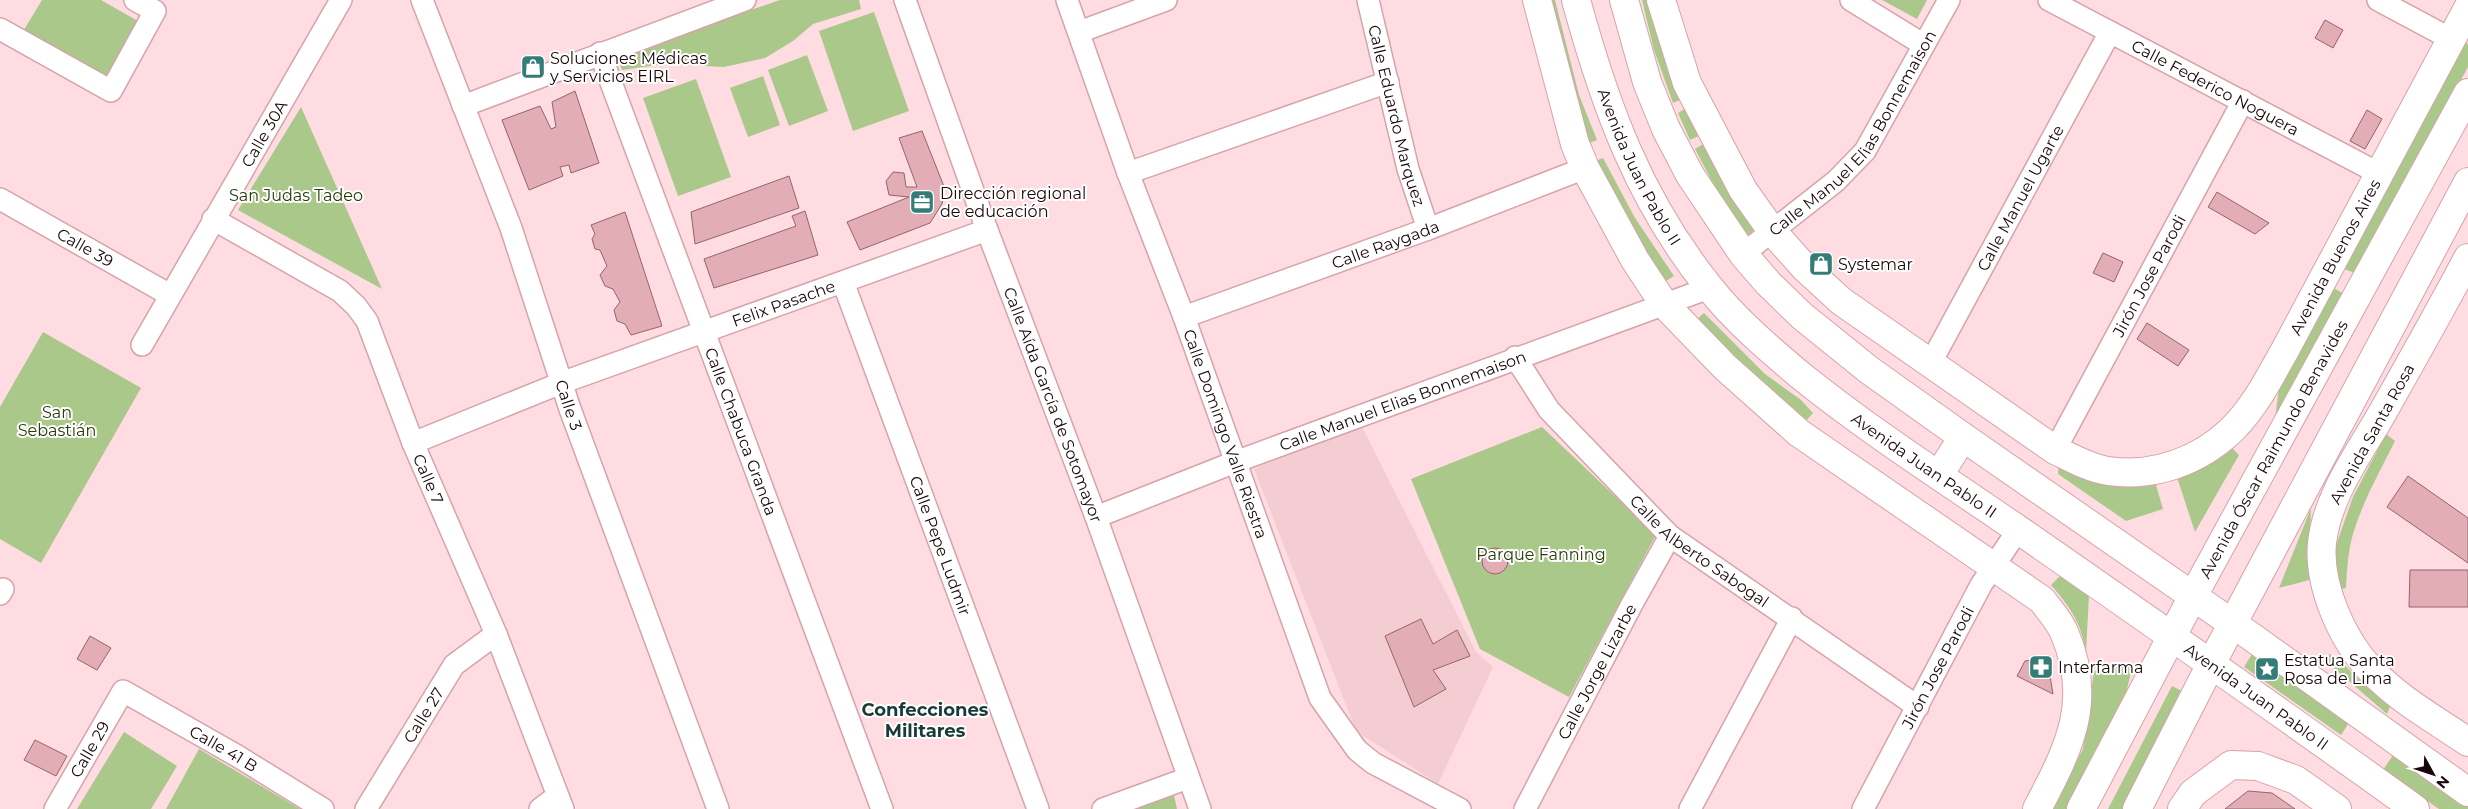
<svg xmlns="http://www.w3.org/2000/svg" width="2468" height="809" viewBox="0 0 2468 809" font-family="Montserrat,sans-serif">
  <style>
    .built { fill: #f4cdd3 }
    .green { fill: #abc88b }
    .building { fill: #e2adb5; stroke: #94646c }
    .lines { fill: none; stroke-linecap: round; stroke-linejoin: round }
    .street-casing { stroke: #d7a3aa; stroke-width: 24 }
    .secondary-casing { stroke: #d7a3aa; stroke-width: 30 }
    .primary-casing { stroke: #d7a3aa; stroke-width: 30 }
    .street { stroke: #fff; stroke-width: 21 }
    .secondary { stroke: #fff; stroke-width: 28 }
    .primary { stroke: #fff; stroke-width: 28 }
    .labels { text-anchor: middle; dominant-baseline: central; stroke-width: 4; stroke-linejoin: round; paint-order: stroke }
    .poi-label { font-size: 16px; fill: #18070a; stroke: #fff; text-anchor: start }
    .street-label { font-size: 16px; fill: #18070a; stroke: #fff }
    .park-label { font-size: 16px; fill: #283c09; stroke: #fff }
    .neighbourhood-label { font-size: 18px; font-weight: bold; fill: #193b38; stroke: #fff }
  </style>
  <rect width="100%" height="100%" fill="#fedce1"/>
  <!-- built -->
  <polygon class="built" points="1361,425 1476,652 1493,667 1438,784 1356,731 1254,469"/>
  <!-- green -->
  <g class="green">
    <polygon points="42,0 101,0 138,21 105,80 22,33"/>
    <polygon points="780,0 859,0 861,9 813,24 793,41 765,58 724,67 664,64 622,70 617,56"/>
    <polygon points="1543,0 1555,0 1579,95 1597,140 1584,145"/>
    <polygon points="1642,0 1653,0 1684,98 1673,103 1654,50"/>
    <polygon points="1882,0 1927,0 1917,19"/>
    <polygon points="874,12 909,111 853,131 819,31"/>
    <polygon points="2463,42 2468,44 2468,67 2355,273 2341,268"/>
    <polygon points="807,55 828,111 789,126 768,70"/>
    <polygon points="763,76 780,125 748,137 730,88"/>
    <polygon points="696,79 731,177 678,196 643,98"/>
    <polygon points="301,107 382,289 238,210"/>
    <polygon points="1688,107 1701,135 1690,140 1678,113"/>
    <polygon points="1705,143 1756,228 1748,235 1715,187 1695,149"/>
    <polygon points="1603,158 1635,218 1674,276 1663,283 1592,162"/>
    <polygon points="2332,287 2344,294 2275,418 2279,389"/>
    <polygon points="1704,313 1765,374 1801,400 1813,413 1805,422 1695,321"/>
    <polygon points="43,332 141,388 41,563 0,539 0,407"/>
    <polygon points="1542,427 1656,535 1569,697 1480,649 1411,479"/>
    <path d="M2386 434 2395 441C2380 471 2363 501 2353 534 2348 551 2347 570 2346 588L2335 590 2333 554 2353 497Z"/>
    <polygon points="2227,443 2239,455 2195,532 2173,465"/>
    <polygon points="2060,454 2154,478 2163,509 2126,521 2058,474"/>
    <polygon points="2311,508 2309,580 2279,588"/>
    <path d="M2060 576 2089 595 2086 652C2081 622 2070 607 2051 585Z"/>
    <polygon points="2257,646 2354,715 2341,735 2244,667"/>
    <polygon points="2329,654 2337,657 2361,682 2390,707 2387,714 2328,663"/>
    <polygon points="2133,664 2124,701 2068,809 2050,809 2083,749 2094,671"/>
    <polygon points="2172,686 2182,691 2122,809 2108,809"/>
    <polygon points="124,732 177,766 151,809 77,809"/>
    <polygon points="2398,748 2468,798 2468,809 2439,809 2383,770"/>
    <polygon points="199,749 300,809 166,809"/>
    <polygon points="1174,795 1177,809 1135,809"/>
  </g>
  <!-- building -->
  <g class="building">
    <polygon points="2325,20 2343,30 2333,48 2315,38"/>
    <polygon points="575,91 599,163 571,173 569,165 560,167 563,176 529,190 502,120 540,106 551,129 556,127 552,102"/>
    <polygon points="2367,110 2382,119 2365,149 2350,141"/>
    <polygon points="922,131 945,189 942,204 930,223 860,250 847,222 909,197 889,195 886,181 893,172 904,173 906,187 917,187 899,138"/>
    <polygon points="789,176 799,208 695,244 691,212"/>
    <polygon points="2217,192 2269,223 2255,234 2208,207"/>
    <polygon points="805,211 818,255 714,288 704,259 796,226 792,216"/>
    <polygon points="625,212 662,326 631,335 625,324 617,321 614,310 620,302 613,289 605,286 600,275 607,266 600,250 595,249 592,239 595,234 591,225"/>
    <polygon points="2103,253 2123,262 2114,282 2093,273"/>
    <polygon points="2147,323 2189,350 2178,366 2137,339"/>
    <polygon points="2408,476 2468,518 2468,563 2387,507"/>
    <circle cx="1495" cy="561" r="13"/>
    <polygon points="2410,570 2468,570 2468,607 2409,607"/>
    <polygon points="1421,619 1433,644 1457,630 1470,656 1433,670 1446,689 1414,707 1385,636"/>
    <polygon points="90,636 111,648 97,670 77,659"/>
    <polygon points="2047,658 2053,694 2017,676 2025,661"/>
    <polygon points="35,740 67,756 56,776 24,760"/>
    <polygon points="2248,791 2272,793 2295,809 2225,809"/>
  </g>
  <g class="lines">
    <defs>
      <g id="street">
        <path id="s1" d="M422 0 511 228 570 409 718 809"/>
        <path id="s2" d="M905 0 987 230 1096 517 1200 809"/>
        <path id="s3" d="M1067 0 1128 173 1184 317 1320 698 1357 750 1373 763 1460 809"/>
        <path id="s4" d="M1368 0 1408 169 1428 229"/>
        <polyline points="1851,0 1924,45"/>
        <path id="s5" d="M2049 0 2380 174"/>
        <polyline points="2378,0 2451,39"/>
        <polyline points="0,29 111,91 155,11 135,0"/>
        <polyline points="1079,32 1166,0"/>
        <path id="s6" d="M600 53 882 809"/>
        <polyline points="463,106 745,0"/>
        <polyline points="1128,173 1388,82"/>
        <path id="s7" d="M0 199 170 295"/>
        <path id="s8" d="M213 219 340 291 356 306 367 321 413 443 496 634 563 809"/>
        <path id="s9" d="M1743 254 1836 181 1865 151 1949 0"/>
        <path id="s10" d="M843 282 1038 809"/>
        <path id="s11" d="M1184 317 1428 229 1585 168"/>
        <path id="s12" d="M142 345 341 0"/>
        <path id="s13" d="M1515 357 1549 410 1670 536 1918 707"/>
        <path id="s14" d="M1930 364 2110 32"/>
        <path id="s15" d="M413 443 561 383 987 230"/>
        <path id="s16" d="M2055 450 2243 101"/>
        <path id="s17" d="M1096 517 1235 462 1709 288"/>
        <polyline points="0,594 3,589"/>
        <path id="s18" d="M55 809 123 691 239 757 323 809"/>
        <path id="s19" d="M366 809 454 665 496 634"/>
        <polyline points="540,809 557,796"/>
        <polyline points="1103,809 1188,778"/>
        <path id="s20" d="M1525 809 1632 604 1670 536"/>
        <polyline points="1690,809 1792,618"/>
        <path id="s21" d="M1863 809 1981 585 2018 530"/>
      </g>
      <g id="secondary">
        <path d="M1537 0 1575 144 1585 168 1635 260 1664 304 1725 367 1799 433 2042 600C2049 610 2059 620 2064 632 2094 701 2069 748 2037 809"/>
        <path id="s22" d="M1576 0C1605 106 1639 200 1709 287 1735 320 1768 348 1800 375 1868 430 1943 478 2016 528 2150 621 2283 714 2415 809"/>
        <polyline points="1624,0 1647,82 1666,129 1690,175 1743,254 1768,283 1802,316 1869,370 1963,437 2249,635 2468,792"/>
        <path id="s23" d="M1661 0 1687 83 1743 190 1772 231 1805 268 1841 301 2055 450C2072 458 2089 468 2108 471 2165 479 2221 452 2253 404 2265 388 2274 369 2284 352L2468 8"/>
        <path d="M2468 258C2440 311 2410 364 2380 417 2358 455 2327 497 2322 543 2318 585 2342 640 2371 670 2398 699 2436 720 2468 742"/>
        <polyline points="1939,475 1963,437"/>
        <polyline points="2182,809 2193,793 2231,765 2258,766 2296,780 2337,809"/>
      </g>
      <g id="primary">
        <path id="s24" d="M2081 809 2193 596 2468 93"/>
        <polyline points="2137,809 2211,664 2468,182"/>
      </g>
    </defs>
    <!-- street casing -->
    <use href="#street" class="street-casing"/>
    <!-- secondary casing -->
    <use href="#secondary" class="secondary-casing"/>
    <!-- primary casing -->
    <use href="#primary" class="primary-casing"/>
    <!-- street -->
    <use href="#street" class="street"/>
    <!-- secondary -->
    <use href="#secondary" class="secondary"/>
    <!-- primary -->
    <use href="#primary" class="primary"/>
  </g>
  <!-- icons -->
  <defs>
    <symbol id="shop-square" viewBox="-11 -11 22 22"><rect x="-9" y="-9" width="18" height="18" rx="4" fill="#347c77" stroke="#fff"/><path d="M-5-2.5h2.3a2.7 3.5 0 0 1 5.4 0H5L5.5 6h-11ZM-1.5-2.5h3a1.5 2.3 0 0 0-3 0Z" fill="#fff"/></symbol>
    <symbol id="office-square" viewBox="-11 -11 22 22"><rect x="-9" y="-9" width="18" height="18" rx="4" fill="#347c77" stroke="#fff"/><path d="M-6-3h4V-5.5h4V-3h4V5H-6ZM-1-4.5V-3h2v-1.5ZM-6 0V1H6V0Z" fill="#fff"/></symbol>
    <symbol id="pharmacy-square" viewBox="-11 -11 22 22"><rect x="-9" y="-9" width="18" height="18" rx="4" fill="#347c77" stroke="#fff"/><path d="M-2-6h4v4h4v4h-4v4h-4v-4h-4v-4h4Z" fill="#fff"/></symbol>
    <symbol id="sight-square" viewBox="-11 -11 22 22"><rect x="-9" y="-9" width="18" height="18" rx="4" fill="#347c77" stroke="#fff"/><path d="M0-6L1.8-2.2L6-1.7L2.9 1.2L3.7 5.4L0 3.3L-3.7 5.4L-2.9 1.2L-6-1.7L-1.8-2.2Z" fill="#fff"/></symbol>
  </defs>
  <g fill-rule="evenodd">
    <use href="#shop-square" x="519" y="53" width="28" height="28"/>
    <use href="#office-square" x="908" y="188" width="28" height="28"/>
    <use href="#shop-square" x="1807" y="250" width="28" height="28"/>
    <use href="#pharmacy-square" x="2027" y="653" width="28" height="28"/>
    <use href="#sight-square" x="2253" y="655" width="28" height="28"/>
  </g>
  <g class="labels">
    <!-- poi labels -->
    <g class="poi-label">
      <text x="550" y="58">Soluciones Médicas<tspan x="550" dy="18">y Servicios EIRL</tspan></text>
      <text x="940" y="193">Dirección regional<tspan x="940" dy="18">de educación</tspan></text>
      <text x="1838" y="264">Systemar</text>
      <text x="2284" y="660">Estatua Santa<tspan x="2284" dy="18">Rosa de Lima</tspan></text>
      <text x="2058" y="667">Interfarma</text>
    </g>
    <!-- street labels -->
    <g class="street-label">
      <text stroke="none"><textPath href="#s5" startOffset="188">Calle Federico Noguera</textPath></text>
      <text stroke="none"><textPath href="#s4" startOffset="119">Calle Eduardo Marquez</textPath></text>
      <text stroke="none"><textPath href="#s9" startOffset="166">Calle Manuel Elias Bonnemaison</textPath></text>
      <text stroke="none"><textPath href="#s12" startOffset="244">Calle 30A</textPath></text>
      <text stroke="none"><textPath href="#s22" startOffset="179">Avenida Juan Pablo II</textPath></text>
      <text stroke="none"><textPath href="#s14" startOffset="189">Calle Manuel Ugarte</textPath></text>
      <text stroke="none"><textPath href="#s11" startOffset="214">Calle Raygada</textPath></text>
      <text stroke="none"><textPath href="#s7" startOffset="98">Calle 39</textPath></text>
      <text stroke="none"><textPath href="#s23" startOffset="1011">Avenida Buenos Aires</textPath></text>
      <text stroke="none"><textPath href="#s16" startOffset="198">Jirón Jose Parodi</textPath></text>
      <text stroke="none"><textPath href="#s15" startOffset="396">Felix Pasache</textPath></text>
      <text stroke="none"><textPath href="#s17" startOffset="328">Calle Manuel Elias Bonnemaison</textPath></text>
      <text stroke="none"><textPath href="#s2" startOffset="431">Calle Aída García de Sotomayor</textPath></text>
      <text stroke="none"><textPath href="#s1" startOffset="431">Calle 3</textPath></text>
      <text stroke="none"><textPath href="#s6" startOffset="404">Calle Chabuca Granda</textPath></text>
      <text transform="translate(2372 434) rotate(-61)">Avenida Santa Rosa</text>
      <text stroke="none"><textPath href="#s3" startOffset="462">Calle Domingo Valle Riestra</textPath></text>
      <text stroke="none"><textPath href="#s24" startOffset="408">Avenida Óscar Raimundo Benavides</textPath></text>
      <text stroke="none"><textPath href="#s22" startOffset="599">Avenida Juan Pablo II</textPath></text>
      <text stroke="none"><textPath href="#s8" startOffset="356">Calle 7</textPath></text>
      <text stroke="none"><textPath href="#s10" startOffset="281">Calle Pepe Ludmir</textPath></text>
      <text stroke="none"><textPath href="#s13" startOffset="270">Calle Alberto Sabogal</textPath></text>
      <text stroke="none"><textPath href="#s21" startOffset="160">Jirón Jose Parodi</textPath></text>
      <text stroke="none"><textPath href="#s20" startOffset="155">Calle Jorge Lizarbe</textPath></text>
      <text stroke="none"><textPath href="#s22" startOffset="1004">Avenida Juan Pablo II</textPath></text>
      <text stroke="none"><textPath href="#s19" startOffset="110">Calle 27</textPath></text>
      <text stroke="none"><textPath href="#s18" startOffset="252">Calle 41 B</textPath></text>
      <text stroke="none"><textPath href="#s18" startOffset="69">Calle 29</textPath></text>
    </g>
    <!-- park labels -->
    <g class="park-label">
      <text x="296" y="195">San Judas Tadeo</text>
      <text x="57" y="412">San<tspan x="57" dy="18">Sebastián</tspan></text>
      <text x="1541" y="554">Parque Fanning</text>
    </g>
    <!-- neighbourhood labels -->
    <g class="neighbourhood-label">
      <text x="925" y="710">Confecciones<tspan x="925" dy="21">Militares</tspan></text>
    </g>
  </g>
  <!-- north arrow -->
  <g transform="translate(2433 774) rotate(130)" stroke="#ffffff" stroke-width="4" paint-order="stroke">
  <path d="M0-4L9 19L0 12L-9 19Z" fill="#18070a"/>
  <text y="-8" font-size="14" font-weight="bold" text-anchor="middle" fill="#18070a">N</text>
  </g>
</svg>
